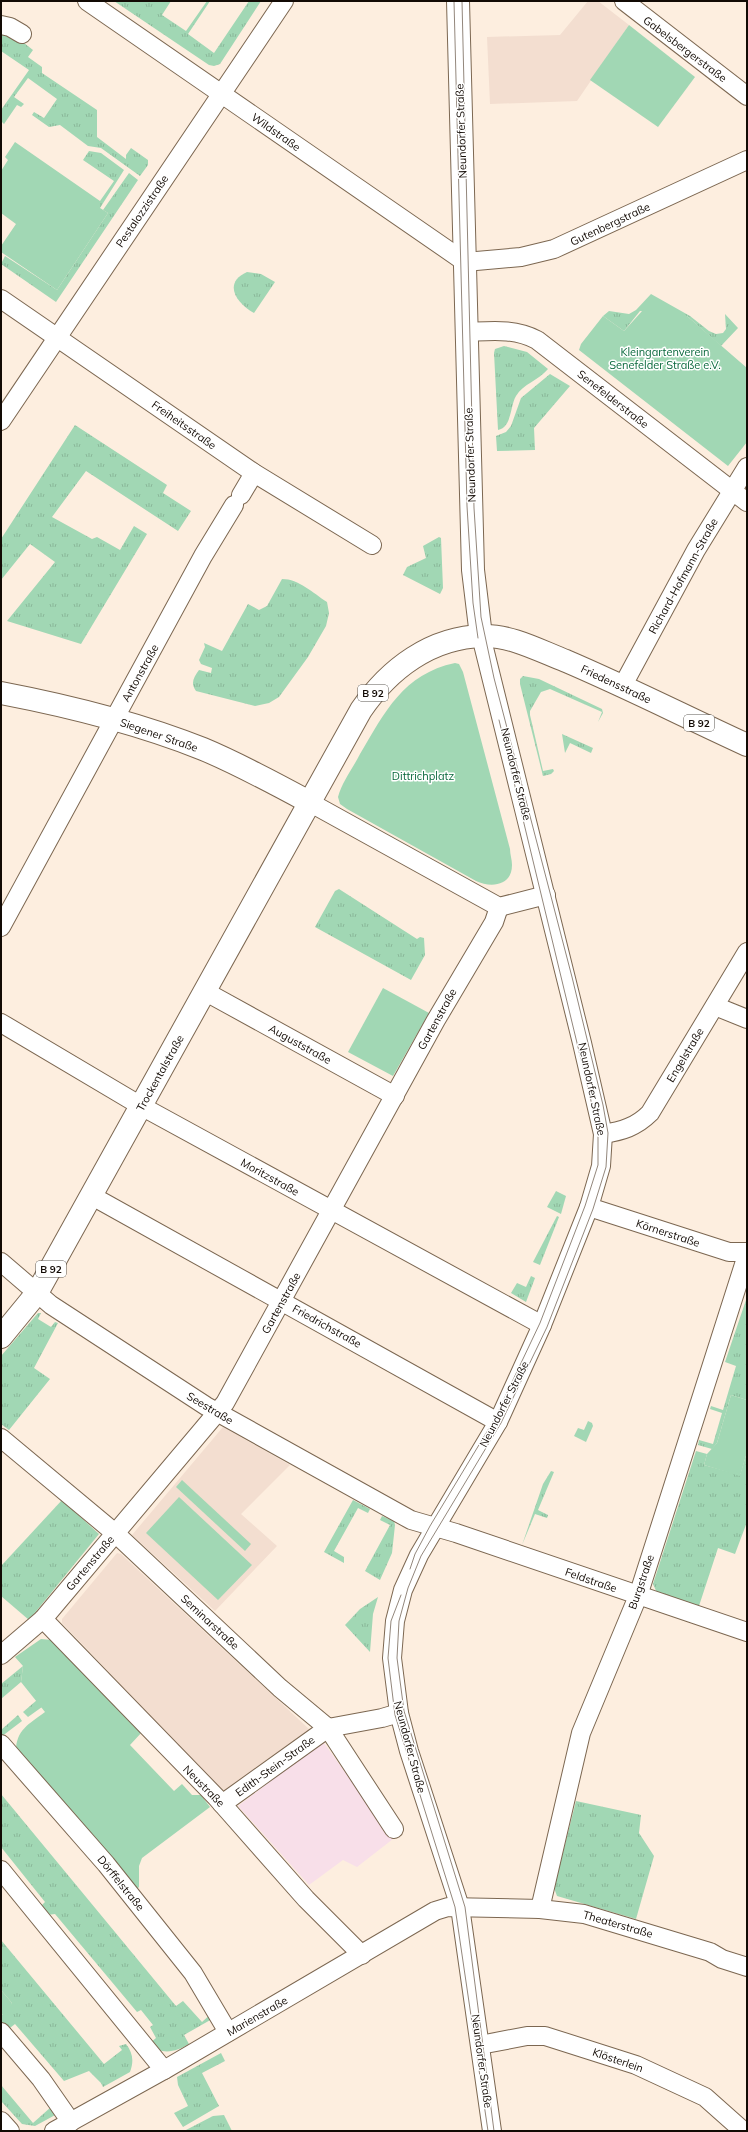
<svg xmlns="http://www.w3.org/2000/svg" width="748" height="2132" viewBox="0 0 748 2132" font-family="Mulish,sans-serif">
  <style>
    .education { fill: #f3ded0 }
    .medical { fill: #f8dfe9 }
    .grass { fill: url(#grass-tufts) }
    .green { fill: #a1d7b4 }
    .lines { fill: none; stroke-linecap: round; stroke-linejoin: round }
    .street-casing { stroke: #7c6751; stroke-width: 20 }
    .secondary-casing { stroke: #7c6751; stroke-width: 24 }
    .primary-casing { stroke: #7c6751; stroke-width: 24 }
    .street { stroke: #fff; stroke-width: 18 }
    .secondary { stroke: #fff; stroke-width: 22 }
    .primary { stroke: #fff; stroke-width: 22 }
    .tram { stroke: #93877c; stroke-width: 1 }
    .labels { text-anchor: middle; dominant-baseline: central; stroke-width: 3; stroke-linejoin: round; paint-order: stroke }
    .shield { fill: #fff; stroke: #59544f; stroke-width: 1 }
    .shield-label { font-size: 10px; font-weight: bold; fill: #120a04 }
    .street-label { font-size: 11px; fill: #120a04; stroke: #fff }
    .park-label { font-size: 11px; fill: #09683c; stroke: #fff }
  </style>
  <defs>
    <pattern id="grass-tufts" width="24" height="20" patternUnits="userSpaceOnUse"><rect width="24" height="20" fill="#a1d7b4"/><path d="M3 7l-1-3M5 7V3M7 7l1-3M15 17l-1-3M17 17v-4M19 17l1-3" fill="none" stroke="#8ab799"/></pattern>
  </defs>
  <rect width="100%" height="100%" fill="#fdeedf"/>
  <!-- education -->
  <g class="education">
    <polygon points="588,1 598,1 629,25 577,101 490,104 487,37 560,35"/>
    <polygon points="223,1427 290,1465 241,1514 277,1546 215,1611 132,1535"/>
    <polygon points="117,1553 121,1554 310,1730 226,1795 62,1623 62,1619"/>
  </g>
  <!-- medical -->
  <polygon class="medical" points="324,1743 393,1839 357,1867 343,1860 309,1885 238,1806 319,1744"/>
  <!-- grass -->
  <g class="grass">
    <polygon points="114,1 171,1 162,15 186,31 207,1 210,1 188,34 214,53 249,1 261,1 220,64 214,66 209,65"/>
    <path d="M1 35C13 33 24 43 33 50L28 57 42 67V73L97 110V137L126 159V155L131 148 148 160V165L140 176 101 148 88 146 60 125 49 127 32 115 34 112 44 118 57 99 28 78 14 97 24 104 21 107 17 105 4 124 1 121V110L29 70 1 51Z"/>
    <polygon points="89,151 101,153 124,170 100,208 100,201 114,181 83,160"/>
    <polygon points="129,173 138,180 56,302 1,264 5,256 57,290 108,213 103,210"/>
    <path d="M247 272 261 274 275 282 254 313C237 304 222 283 247 272Z"/>
    <polygon points="651,294 690,316 709,331 716,334 723,333 726,329 725,314 738,328 721,346 687,316 640,311 624,331 603,316 609,311 629,314 636,310"/>
    <path d="M504 346 527 352 548 369C539 380 523 384 516 396 510 406 512 427 498 430L494 353 495 349Z"/>
    <polygon points="550,374 570,386 534,428 535,450 497,451 496,436 506,432 511,426 521,398"/>
    <polygon points="75,425 167,485 163,493 191,511 178,531 86,471 52,517 92,539 97,537 120,550 134,526 147,534 81,644 7,621 55,562 30,544 1,580 1,539"/>
    <polygon points="439,537 441,538 443,588 440,594 403,575 407,567 426,558 423,546"/>
    <path d="M282 579C299 579 313 593 327 602L329 613 326 626 308 657 279 697 269 703 255 706 196 691C190 683 194 677 199 670L211 673 212 668 201 664 199 660 205 647 204 643 222 651 248 604 259 610 267 606Z"/>
    <polygon points="523,676 539,679 602,709 603,713 598,722 602,712 550,689 541,692 530,711 530,715 543,771 553,769 554,771 551,774 543,776 520,684 520,679"/>
    <polygon points="562,734 593,748 591,753 570,743 565,753"/>
    <polygon points="339,889 417,939 420,937 424,938 425,955 411,980 315,927 335,891"/>
    <polygon points="556,1191 566,1196 561,1214 547,1207"/>
    <polygon points="557,1216 559,1217 540,1265 533,1262"/>
    <polygon points="531,1276 535,1278 526,1302 511,1293 517,1283 526,1287"/>
    <polygon points="747,1297 747,1400 731,1395 717,1443 712,1449 698,1445 699,1440 713,1444 722,1413 710,1409 711,1406 723,1410 736,1366 725,1362"/>
    <polygon points="38,1313 41,1313 38,1319 51,1327 55,1322 58,1323 34,1368 50,1379 9,1430 1,1424 1,1356"/>
    <polygon points="588,1421 592,1423 593,1426 586,1442 574,1436 578,1428 584,1430"/>
    <polygon points="696,1451 707,1454 704,1465 740,1475 747,1452 747,1522 735,1554 718,1548 698,1609 658,1595 653,1584"/>
    <polygon points="551,1471 554,1472 538,1510 548,1515 547,1518 535,1514 522,1545 543,1484"/>
    <polygon points="62,1500 99,1534 29,1620 1,1596 1,1566"/>
    <polygon points="353,1500 370,1509 368,1513 358,1508 334,1551 344,1557 344,1563 324,1552"/>
    <polygon points="382,1516 394,1521 395,1525 392,1553 380,1580 365,1571 390,1525 380,1520"/>
    <polygon points="378,1597 373,1614 370,1652 345,1625 360,1609"/>
    <polygon points="23,1666 21,1682 1,1699 1,1684"/>
    <polygon points="37,1700 42,1707 28,1717 23,1712"/>
    <polygon points="18,1715 22,1721 1,1737 1,1730"/>
    <path d="M1 1794 176 2006 183 2001 202 2022 213 2012 212 2019 184 2035 189 2044C176 2052 160 2056 150 2043L156 2038 150 2027 153 2025 141 2010 137 2012 55 1914 47 1915 41 1906 45 1902 1 1847Z"/>
    <polygon points="576,1801 641,1815 639,1833 654,1856 636,1919 557,1896 554,1888"/>
    <path d="M1 1940 104 2064 122 2050 119 2046 126 2044C133 2053 134 2061 130 2072L103 2087 101 2083 89 2071 64 2081 15 2024 5 2032 1 2027V2013L3 2015 12 2003 1 1990Z"/>
    <polygon points="221,2053 225,2061 202,2073 219,2106 183,2127 174,2113 188,2106 178,2085 177,2077"/>
    <polygon points="1,2085 33,2123 51,2107 57,2114 35,2126 22,2124 1,2101"/>
    <polygon points="224,2115 232,2131 184,2131 213,2116"/>
  </g>
  <!-- green -->
  <g class="green">
    <polygon points="629,25 695,77 658,127 590,80"/>
    <polygon points="15,142 100,201 100,208 108,213 57,290 1,252 1,246 16,224 1,213 1,171 8,160 5,157"/>
    <polygon points="653,299 687,316 747,368 747,442 728,466 579,350 581,344 603,316 624,331"/>
    <path d="M455 663 459 664 463 672 510 849C510 854 512 860 512 865 512 886 491 888 476 881L347 809 340 804 338 797C342 782 353 768 360 754 385 712 403 674 455 663Z"/>
    <polygon points="383,988 429,1013 393,1076 348,1052"/>
    <polygon points="731,1395 747,1400 747,1452 740,1476 704,1465 707,1454 717,1443"/>
    <polygon points="182,1480 251,1544 245,1551 176,1487"/>
    <polygon points="179,1497 252,1565 218,1600 146,1533"/>
    <path d="M41 1639 52 1640 142 1732 130 1745 174 1791 182 1784 192 1795H201L210 1807 142 1858 139 1866V1887L134 1892 16 1751C16 1730 29 1724 45 1712L21 1682 23 1666 15 1657Z"/>
    <polygon points="1,1990 12,2003 7,2015 3,2015 1,2013"/>
  </g>
  <g class="lines">
    <defs>
      <g id="street">
        <polyline points="87,1 465,262 521,257 554,249 747,160"/>
        <polyline points="624,1 747,96"/>
        <polyline points="1,25 10,27 22,34"/>
        <polyline points="1,299 254,473 372,545"/>
        <path d="M466 332C492 331 514 328 537 340L747 502"/>
        <polyline points="1,421 284,1"/>
        <polyline points="241,495 254,473"/>
        <polyline points="481,636 582,1043 603,1134 601,1166 589,1207 542,1325 498,1422 419,1555 403,1590 395,1621 392,1658 399,1713 409,1751 460,1907 492,2131"/>
        <polyline points="622,687 696,550 747,467"/>
        <polyline points="309,802 499,907 546,895"/>
        <polyline points="1,927 203,556 234,505"/>
        <polyline points="206,992 395,1096"/>
        <polyline points="715,1006 747,1019"/>
        <polyline points="1,1023 141,1106 542,1325"/>
        <path d="M603 1134C622 1131 636 1127 650 1113L747 952"/>
        <polyline points="92,1196 498,1422"/>
        <polyline points="589,1207 729,1252 747,1252"/>
        <polyline points="1,1262 51,1305 206,1406 411,1520 456,1533 747,1632"/>
        <polyline points="1,1438 115,1533 280,1688 328,1728 394,1829"/>
        <polyline points="43,1619 216,1797 306,1899 362,1955"/>
        <polyline points="1,1655 43,1619 225,1403 436,1020 494,922 499,907"/>
        <polyline points="1,1744 106,1864 193,1973 228,2032"/>
        <polyline points="222,1804 328,1728 382,1718 399,1713"/>
        <polyline points="1,1870 164,2070"/>
        <polyline points="540,1909 581,1733 638,1596 747,1255"/>
        <polyline points="1,2032 41,2079 71,2122"/>
        <polyline points="480,2045 527,2036 545,2036 636,2065 705,2097 741,2129"/>
        <polyline points="1,2121 10,2131"/>
        <polyline points="54,2131 164,2070 435,1911 448,1907 540,1909 584,1914 710,1952 722,1959 747,1967"/>
      </g>
      <polyline id="secondary" points="458,1 473,570 481,636"/>
      <g id="primary">
        <path d="M1 693C69 706 138 723 203 749 239 764 274 783 309 802"/>
        <path d="M1 1337 37 1293 361 710C389 669 431 637 483 636 511 635 540 651 566 661 627 687 686 717 747 745"/>
      </g>
    </defs>
    <!-- street casing -->
    <use href="#street" class="street-casing"/>
    <!-- secondary casing -->
    <use href="#secondary" class="secondary-casing"/>
    <!-- primary casing -->
    <use href="#primary" class="primary-casing"/>
    <!-- street -->
    <use href="#street" class="street"/>
    <!-- secondary -->
    <use href="#secondary" class="secondary"/>
    <!-- primary -->
    <use href="#primary" class="primary"/>
    <!-- tram -->
    <g class="tram">
      <polyline points="454,1 467,506 473,603 478,638"/>
      <polyline points="462,1 474,508 481,617 494,678 572,977 603,1105 608,1133 606,1167 593,1209 547,1327 501,1423 421,1556 408,1588 399,1621 397,1658 404,1711 465,1907 494,2131"/>
      <polyline points="410,1569 415,1554 430,1526 494,1420 540,1323 585,1206 598,1165 598,1135 592,1105 499,720"/>
      <polyline points="401,1595 391,1621 388,1658 395,1715 455,1907 488,2131"/>
    </g>
  </g>
  <g class="labels">
    <!-- shield labels -->
    <g class="shield">
      <rect x="358" y="685" width="30" height="16" rx="3"/>
      <rect x="684" y="715" width="30" height="16" rx="3"/>
      <rect x="36" y="1261" width="30" height="16" rx="3"/>
    </g>
    <g class="shield-label">
      <text x="373" y="693">B 92</text>
      <text x="699" y="723">B 92</text>
      <text x="51" y="1269">B 92</text>
    </g>
    <!-- street labels -->
    <g class="street-label">
      <text transform="translate(685 49) rotate(37)">Gabelsbergerstraße</text>
      <text transform="translate(461 131) rotate(-92)">Neundorfer Straße</text>
      <text transform="translate(276 132) rotate(35)">Wildstraße</text>
      <text transform="translate(142 211) rotate(-56)">Pestalozzistraße</text>
      <text transform="translate(610 224) rotate(-25)">Gutenbergstraße</text>
      <text transform="translate(613 399) rotate(38)">Senefelderstraße</text>
      <text transform="translate(184 425) rotate(35)">Freiheitsstraße</text>
      <text transform="translate(470 455) rotate(-92)">Neundorfer Straße</text>
      <text transform="translate(683 576) rotate(-61)">Richard-Hofmann-Straße</text>
      <text transform="translate(140 673) rotate(-61)">Antonstraße</text>
      <text transform="translate(616 684) rotate(25)">Friedensstraße</text>
      <text transform="translate(159 735) rotate(19)">Siegener Straße</text>
      <text transform="translate(516 774) rotate(76)">Neundorfer Straße</text>
      <text transform="translate(437 1019) rotate(-61)">Gartenstraße</text>
      <text transform="translate(300 1044) rotate(29)">Auguststraße</text>
      <text transform="translate(685 1055) rotate(-59)">Engelstraße</text>
      <text transform="translate(160 1073) rotate(-61)">Trockentalstraße</text>
      <text transform="translate(592 1089) rotate(78)">Neundorfer Straße</text>
      <text transform="translate(270 1177) rotate(29)">Moritzstraße</text>
      <text transform="translate(668 1233) rotate(18)">Körnerstraße</text>
      <text transform="translate(281 1303) rotate(-61)">Gartenstraße</text>
      <text transform="translate(327 1326) rotate(29)">Friedrichstraße</text>
      <text transform="translate(504 1404) rotate(-63)">Neundorfer Straße</text>
      <text transform="translate(210 1408) rotate(31)">Seestraße</text>
      <text transform="translate(90 1563) rotate(-50)">Gartenstraße</text>
      <text transform="translate(591 1580) rotate(19)">Feldstraße</text>
      <text transform="translate(641 1582) rotate(-71)">Burgstraße</text>
      <text transform="translate(210 1622) rotate(43)">Seminarstraße</text>
      <text transform="translate(410 1747) rotate(75)">Neundorfer Straße</text>
      <text transform="translate(275 1766) rotate(-36)">Edith-Stein-Straße</text>
      <text transform="translate(204 1786) rotate(45)">Neustraße</text>
      <text transform="translate(121 1883) rotate(51)">Dörffelstraße</text>
      <text transform="translate(618 1924) rotate(16)">Theaterstraße</text>
      <text transform="translate(257 2016) rotate(-30)">Marienstraße</text>
      <text transform="translate(618 2060) rotate(19)">Klösterlein</text>
      <text transform="translate(482 2061) rotate(82)">Neundorfer Straße</text>
    </g>
    <!-- park labels -->
    <g class="park-label">
      <text x="665" y="352">Kleingartenverein<tspan x="665" dy="13">Senefelder Straße e.V.</tspan></text>
      <text x="423" y="776">Dittrichplatz</text>
    </g>
  </g>
  <!-- border -->
  <rect width="748" height="2132" fill="none" stroke="#120a04" stroke-width="4"/>
</svg>
